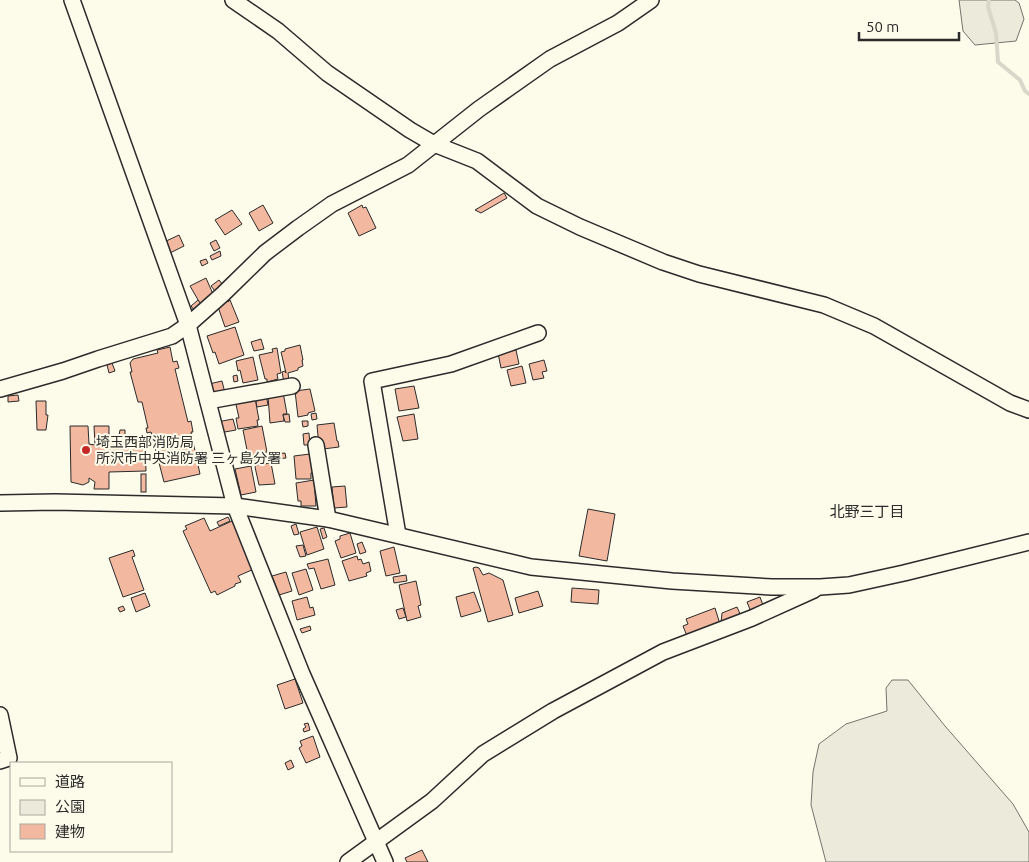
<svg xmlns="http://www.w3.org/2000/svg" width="1029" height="862" viewBox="0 0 1029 862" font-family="Ubuntu,'Noto Sans JP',sans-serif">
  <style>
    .green { fill: #ecebdb; stroke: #74746e }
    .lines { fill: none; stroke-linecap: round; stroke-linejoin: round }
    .stream { stroke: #d8d7c9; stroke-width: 4 }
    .building { fill: #f2b8a0; stroke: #2b2b2b }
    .minor-casing { stroke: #2b2b2b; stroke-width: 18 }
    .minor { stroke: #fdfbea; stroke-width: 15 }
    .poi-dot { fill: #c62828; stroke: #fdfbea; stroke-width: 2 }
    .labels { text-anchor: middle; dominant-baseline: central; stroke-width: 4; stroke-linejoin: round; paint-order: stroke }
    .poi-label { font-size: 14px; fill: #2b2b2b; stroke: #fdfbea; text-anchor: start }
    .neighbourhood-label { font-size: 15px; fill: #2b2b2b; stroke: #fdfbea }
  </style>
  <rect width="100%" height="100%" fill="#fdfbea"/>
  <!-- green -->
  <g class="green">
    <polygon points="959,0 1015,0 1019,3 1024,19 1016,41 975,45 963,31"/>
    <polygon points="892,680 908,680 945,726 1013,804 1029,832 1029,862 826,862 811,805 813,772 819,744 846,724 887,711 886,688"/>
  </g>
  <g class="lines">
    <!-- stream -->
    <polyline class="stream" points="989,0 988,7 996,33 998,62 1020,80 1025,91 1029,94"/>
  </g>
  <!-- building -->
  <g class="building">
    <polygon points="504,193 507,198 481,213 475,210"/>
    <polygon points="263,205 273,223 259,231 249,213"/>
    <polygon points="362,205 363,208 366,207 376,228 359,236 348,213"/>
    <polygon points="232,210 242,224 225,235 215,220"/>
    <polygon points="179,235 184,246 168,254 162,243"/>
    <polygon points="216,240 220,248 214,251 210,243"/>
    <polygon points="220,251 221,256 212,260 210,256"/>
    <polygon points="206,259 208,263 202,266 200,261"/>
    <polygon points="206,278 213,294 201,305 190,286"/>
    <polygon points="219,280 223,285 215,291 211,286"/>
    <polygon points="198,300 201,304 194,310 191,306"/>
    <polygon points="227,300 228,302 230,300 239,322 225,327 217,304"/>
    <polygon points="235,327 244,355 219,364 215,352 213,353 207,336"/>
    <polygon points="261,339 264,349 254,351 251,342"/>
    <polygon points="300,345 303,360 302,360 303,366 298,368 298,370 288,373 289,381 284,382 282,372 285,371 286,373 281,352 285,351 285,349"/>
    <polygon points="170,347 173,362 177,361 179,368 175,369 188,422 191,421 193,432 191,432 200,474 164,482 151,432 147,433 146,428 148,428 142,402 138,402 130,372 132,372 130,363 133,359 158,353 157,350"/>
    <polygon points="277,348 281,373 277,374 278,379 267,382 267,379 265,379 259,355 273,352 272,349"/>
    <polygon points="516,350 519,364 501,368 498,353"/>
    <polygon points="253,357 258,380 243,383 240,370 238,371 236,361"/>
    <polygon points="544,360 547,371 542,372 544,378 533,380 529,364"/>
    <polygon points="112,363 115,371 109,373 107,365"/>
    <polygon points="522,366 526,383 511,386 507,370"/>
    <polygon points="237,375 238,381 234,382 233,376"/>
    <polygon points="222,381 225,393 212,396 209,384"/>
    <polygon points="414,386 419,408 399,411 395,389"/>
    <polygon points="310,389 315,411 308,413 308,415 298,417 295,391"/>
    <polygon points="283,392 287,414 283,414 284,421 270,423 268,396"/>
    <polygon points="266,394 268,405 257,407 255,396"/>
    <polygon points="18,395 19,401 8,402 8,396"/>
    <polygon points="255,398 259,420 257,420 258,426 238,429 236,418 239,418 235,400"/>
    <polygon points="36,401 46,401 46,415 48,415 46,430 37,430"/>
    <polygon points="316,413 317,419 312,420 311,414"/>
    <polygon points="289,414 290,422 285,422 283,415"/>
    <polygon points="414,414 418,439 403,441 397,417"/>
    <polygon points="233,419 236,430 219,433 217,422"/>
    <polygon points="302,421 308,421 308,426 303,427"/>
    <polygon points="334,423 337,441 338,441 339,447 323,449 319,447 317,425"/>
    <polygon points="70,426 88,426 89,444 95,445 94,426 109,426 109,442 145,443 146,471 109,472 109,489 94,489 95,482 89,478 89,482 83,485 71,482"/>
    <polygon points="262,426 267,452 261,453 263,463 250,465 243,430"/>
    <polygon points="120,430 125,430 125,436 119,435"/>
    <polygon points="309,433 310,445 304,445 303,434"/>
    <polygon points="285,453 286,458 275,459 275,454"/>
    <polygon points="310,454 313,473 311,473 311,479 296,479 294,456"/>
    <polygon points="271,463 275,484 259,485 255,467 256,465"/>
    <polygon points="251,466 256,492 241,495 235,469"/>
    <rect x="141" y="474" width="5" height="18"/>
    <polygon points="314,480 316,506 301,506 301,501 298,501 296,483"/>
    <polygon points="345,486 347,507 334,508 332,487"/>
    <polygon points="588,509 615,514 607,561 579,556"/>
    <polygon points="228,517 230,521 219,526 217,522"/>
    <polygon points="204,518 210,531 232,521 254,569 238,576 241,582 235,584 235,586 217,595 215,591 211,593 183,531 187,529 185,526"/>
    <polygon points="296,524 299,534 294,535 291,526"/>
    <polygon points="317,527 324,549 307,555 300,532"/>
    <polygon points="324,528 327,537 323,539 320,529"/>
    <polygon points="350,533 356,553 341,558 335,541 340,539 340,536"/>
    <polygon points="362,542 366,552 360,554 357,544"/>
    <polygon points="303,545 306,556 300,557 296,546"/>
    <polygon points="394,547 400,573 386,576 380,551"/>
    <polygon points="133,550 135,556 132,557 144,590 123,597 109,558"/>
    <polygon points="357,556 358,560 361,559 363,564 369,562 371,571 366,573 367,576 349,581 342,561"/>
    <polygon points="328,559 335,585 321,589 314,568 309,569 307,564"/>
    <polygon points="476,567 479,568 483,575 489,573 503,580 513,615 488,622 473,568"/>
    <polygon points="306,569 313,590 299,595 292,573"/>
    <polygon points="286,572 292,591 279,595 272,576"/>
    <polygon points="406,575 407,581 394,583 393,577"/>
    <polygon points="416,581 421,605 418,606 421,617 407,621 399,585"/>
    <polygon points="572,588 599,590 598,604 571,602"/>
    <polygon points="538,591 543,606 519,613 515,598"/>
    <polygon points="474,592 481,611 461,617 456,597"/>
    <polygon points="145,593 150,606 136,612 131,598"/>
    <polygon points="307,597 310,608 313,607 315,615 297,620 292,601"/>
    <polygon points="760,597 764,608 751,612 747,602"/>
    <polygon points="123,606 125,610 120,612 118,608"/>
    <polygon points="737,607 741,616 721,623 722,613"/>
    <polygon points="403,608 406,617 399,619 396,610"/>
    <polygon points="715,608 720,624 687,636 683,626 688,624 686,619"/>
    <polygon points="310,626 311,630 302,633 300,629"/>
    <polygon points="295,679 303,703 285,709 277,685"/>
    <polygon points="308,723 310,730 304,732 303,729 306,727 304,724"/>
    <polygon points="313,736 320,757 306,763 299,748 302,746 300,741"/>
    <polygon points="291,760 294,767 288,770 285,763"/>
    <polygon points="422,850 428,862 407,862 405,858"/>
  </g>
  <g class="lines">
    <defs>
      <g id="minor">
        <polyline points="72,0 188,325 235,506 302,674 385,862"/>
        <polyline points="233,0 278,31 327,73 410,130 434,144 477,161 537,206 580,227 663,262 699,274 824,305 874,326 1010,403 1029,410"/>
        <polyline points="0,389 63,371 98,359 172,336 188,325 223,294 265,253 298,228 332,204 408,165 479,109 550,59 618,23 651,0"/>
        <polyline points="208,401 292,386"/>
        <polyline points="316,445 328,519"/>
        <polyline points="0,503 55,502 235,506 328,519 531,567 672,581 772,587 820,587 849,585 904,573 1029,542"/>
        <polyline points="398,535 372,381 451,364 538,333"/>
        <polyline points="0,715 9,758 0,761"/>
        <polyline points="348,862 432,801 483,754 553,711 663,652 752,618 814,590"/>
      </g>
    </defs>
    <!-- minor casing -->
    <use href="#minor" class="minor-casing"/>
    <!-- minor -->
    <use href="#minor" class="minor"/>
  </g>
  <!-- markers -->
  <circle class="poi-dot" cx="86" cy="450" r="5"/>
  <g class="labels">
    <!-- poi labels -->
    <g class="poi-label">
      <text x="96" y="442">埼玉西部消防局<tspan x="96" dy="16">所沢市中央消防署 三ヶ島分署</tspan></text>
    </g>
    <!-- neighbourhood labels -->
    <g class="neighbourhood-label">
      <text x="867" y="511">北野三丁目</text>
    </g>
  </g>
  <!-- legend -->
  <rect x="10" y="762" width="162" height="90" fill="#fdfbea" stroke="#a9a89e"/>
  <rect x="20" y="778" width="25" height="8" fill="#fdfbea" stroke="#a9a89e"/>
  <text x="55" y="787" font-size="15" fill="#2b2b2b">道路</text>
  <rect x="20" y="800" width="25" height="15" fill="#ecebdb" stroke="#a9a89e"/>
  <text x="55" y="812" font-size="15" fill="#2b2b2b">公園</text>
  <rect x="20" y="824" width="25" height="15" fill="#f2b8a0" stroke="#a9a89e"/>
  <text x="55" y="837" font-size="15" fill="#2b2b2b">建物</text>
  <!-- scale -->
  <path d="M859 32v8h100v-8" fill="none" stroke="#2b2b2b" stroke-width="2.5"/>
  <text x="866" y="32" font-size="15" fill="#2b2b2b" stroke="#fdfbea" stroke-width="4" paint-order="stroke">50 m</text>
</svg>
